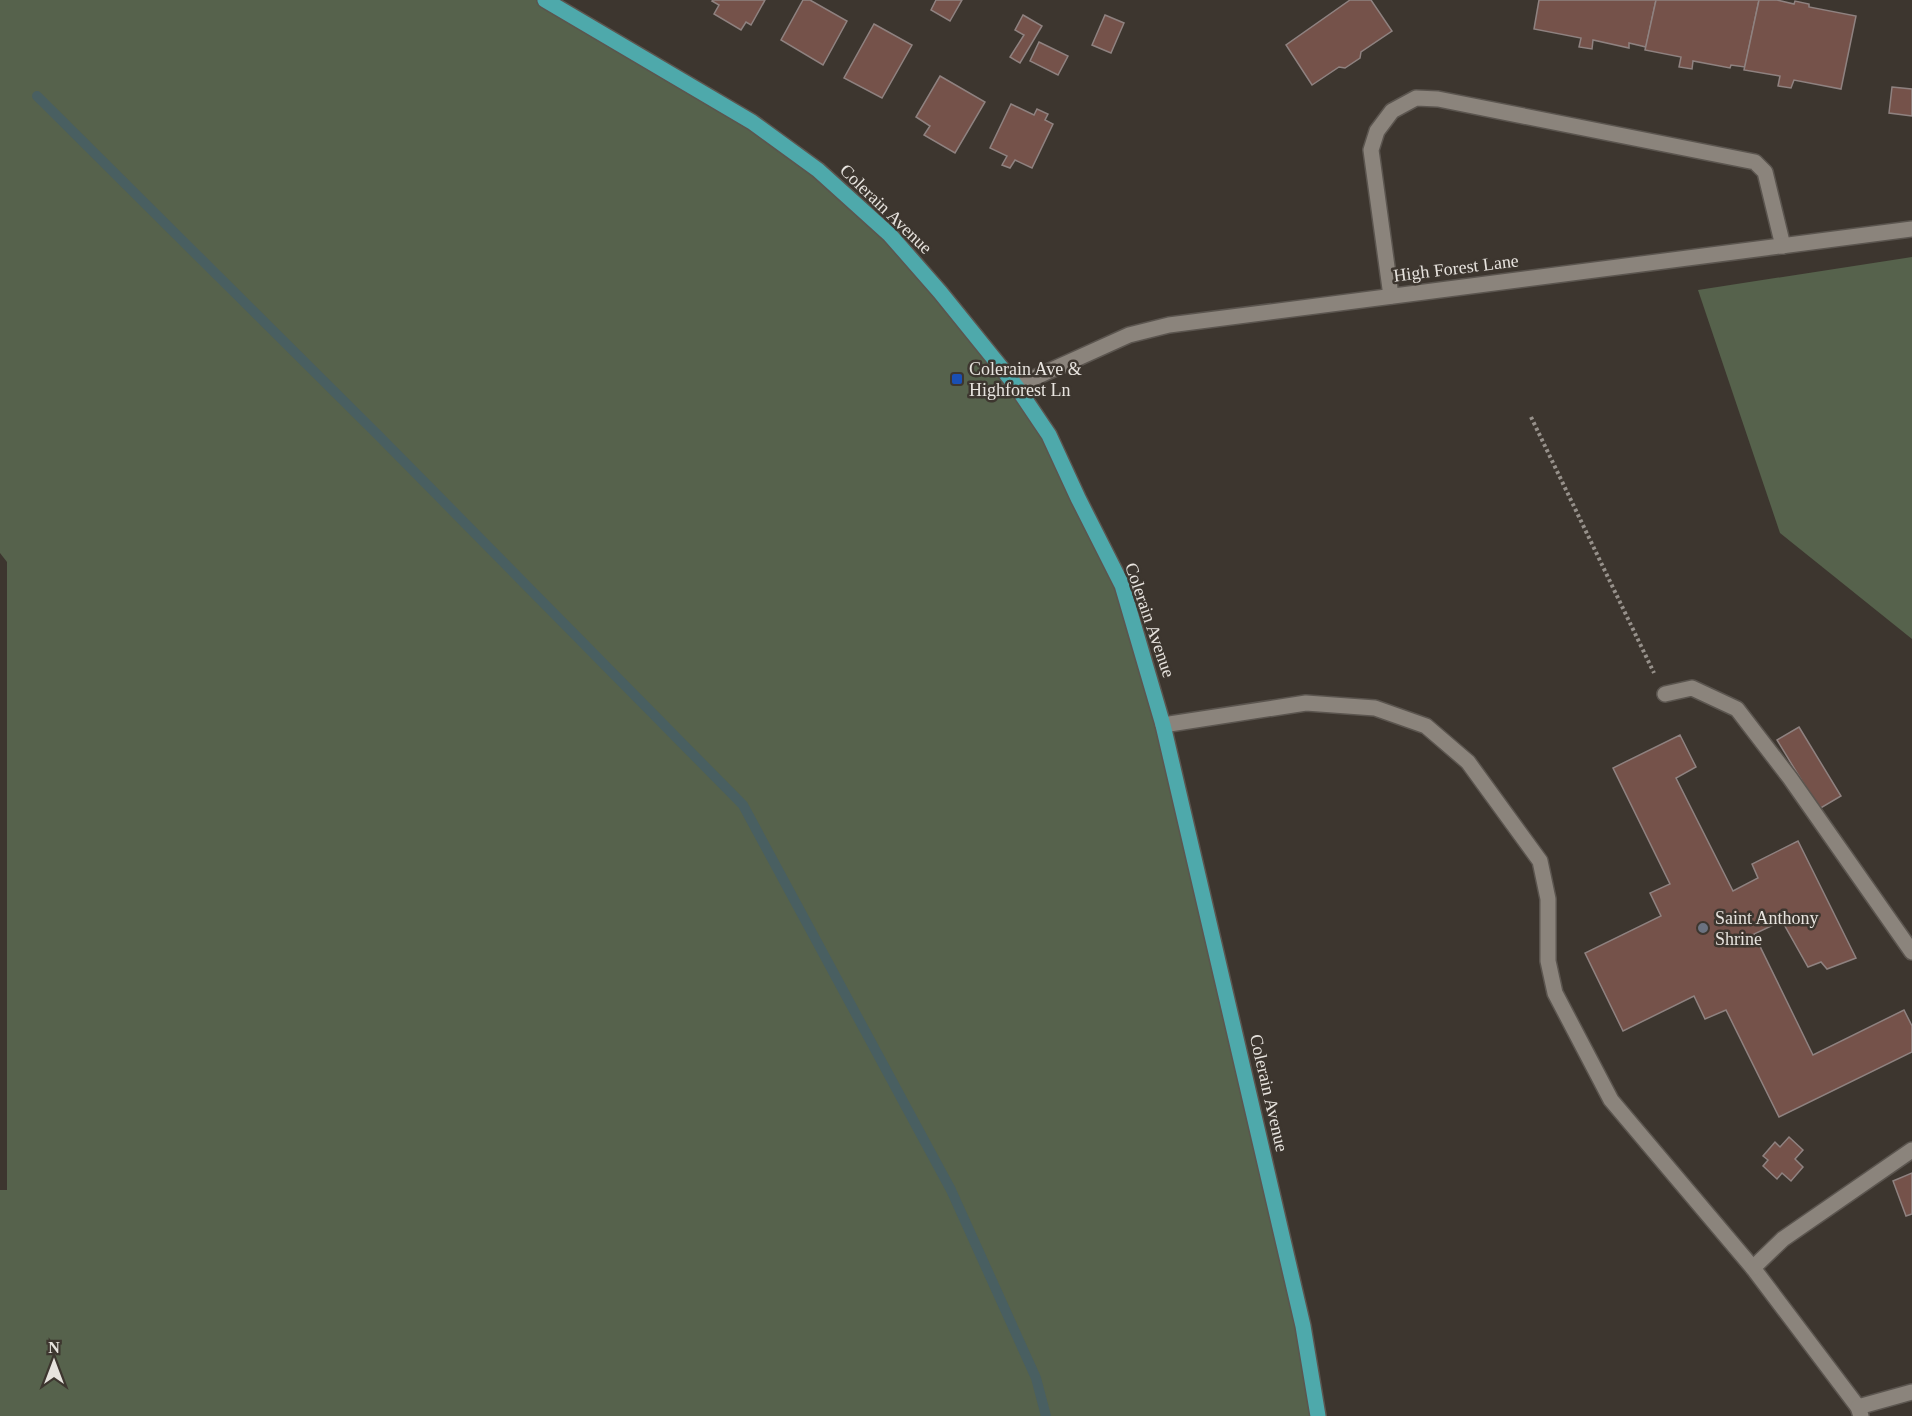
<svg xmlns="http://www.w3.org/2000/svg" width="1912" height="1416" viewBox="0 0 1912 1416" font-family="Georgia,serif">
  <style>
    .green { fill: #56624c }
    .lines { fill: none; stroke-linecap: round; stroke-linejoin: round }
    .stream { stroke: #495f61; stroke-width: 10 }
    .building { fill: #75524a; stroke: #8f8280; stroke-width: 1.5 }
    .minor-casing { stroke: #5b554f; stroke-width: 18 }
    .major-casing { stroke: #5b554f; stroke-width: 18 }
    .path { stroke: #97918b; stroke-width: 4; stroke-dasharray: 3 3; stroke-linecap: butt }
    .minor { stroke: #8b847c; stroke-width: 15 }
    .major { stroke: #4ea9ab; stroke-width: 15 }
    .transit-dot { fill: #1a4fb4; stroke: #3d362f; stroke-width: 2 }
    .worship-dot { fill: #6b7280; stroke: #3d362f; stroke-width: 2 }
    .labels { text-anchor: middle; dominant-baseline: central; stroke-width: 5; stroke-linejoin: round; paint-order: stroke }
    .street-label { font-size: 18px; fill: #e7e3de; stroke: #3d362f }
    .poi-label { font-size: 18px; fill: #e7e3de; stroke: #3d362f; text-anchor: start }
  </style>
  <rect width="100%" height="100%" fill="#3d362f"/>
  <!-- green -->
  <g class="green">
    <polygon points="0,0 545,0 752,122 890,235 1016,386 1122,585 1163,725 1318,1416 0,1416 0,1190 7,1190 7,562 0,553"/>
    <polygon points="1912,257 1912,639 1780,533 1698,290"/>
  </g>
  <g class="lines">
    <!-- stream -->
    <polyline class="stream" points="37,96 378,435 743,805 951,1190 1036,1378 1046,1416"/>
  </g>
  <!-- building -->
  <g class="building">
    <polygon points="713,0 765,0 751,25 746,22 741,30 714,14 719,5 712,1"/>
    <polygon points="803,0 810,0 847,21 823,65 781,40"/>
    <polygon points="936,0 962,0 950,21 931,10"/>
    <polygon points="1350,0 1371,0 1392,31 1361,52 1360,58 1345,68 1339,67 1312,85 1286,45"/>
    <polygon points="1539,0 1656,0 1646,47 1629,43 1629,48 1593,40 1592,49 1579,47 1581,38 1534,29"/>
    <polygon points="1656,0 1759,0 1745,67 1731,65 1730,68 1693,61 1692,69 1679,67 1681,57 1645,50"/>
    <polygon points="1759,0 1777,0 1794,4 1795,1 1809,4 1809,7 1856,16 1841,89 1794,80 1791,88 1778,86 1780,76 1744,70"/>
    <polygon points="1023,15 1042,26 1020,63 1010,57 1024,35 1015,30"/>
    <polygon points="1105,15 1124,23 1111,53 1092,45"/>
    <polygon points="874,24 912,45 882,98 844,78"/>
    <polygon points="1039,42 1068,56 1058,75 1030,61"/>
    <polygon points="940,76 985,102 955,153 924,135 930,126 916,117"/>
    <polygon points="1892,87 1912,89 1912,116 1889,113"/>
    <polygon points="1011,104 1034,115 1037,109 1048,114 1045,120 1053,124 1032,168 1015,160 1010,168 1002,165 1007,156 990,148"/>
    <polygon points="1799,727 1841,796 1819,809 1777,740"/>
    <polygon points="1680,735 1696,767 1676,778 1733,891 1758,878 1752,864 1798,841 1856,958 1827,969 1821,962 1808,967 1782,921 1754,934 1813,1055 1904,1010 1912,1026 1912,1052 1779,1117 1726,1010 1705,1019 1694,996 1623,1031 1585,953 1661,916 1650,893 1670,884 1613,768"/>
    <polygon points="1789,1137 1803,1150 1795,1159 1803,1167 1791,1181 1782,1173 1777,1179 1763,1166 1768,1160 1763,1156 1775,1142 1780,1147"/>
    <polygon points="1912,1173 1912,1214 1906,1216 1893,1181"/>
  </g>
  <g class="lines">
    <defs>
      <g id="minor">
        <polyline points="1391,296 1371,150 1377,131 1392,111 1416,98 1438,99 1755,162 1765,172 1783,246"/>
        <polyline points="1016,386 1129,335 1169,325 1912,229"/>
        <polyline points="1665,694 1692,688 1737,709 1790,778 1912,952"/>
        <polyline points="1163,725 1306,703 1375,708 1426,726 1468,762 1540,861 1548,899 1548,961 1555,993 1611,1100 1753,1268 1858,1407 1861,1416"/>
        <polyline points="1753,1268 1783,1239 1912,1150"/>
        <polyline points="1858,1407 1912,1392"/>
      </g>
      <polyline id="major" points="545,0 752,122 818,170 890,235 940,292 1016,386 1049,435 1078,498 1122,585 1163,725 1303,1326 1318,1416"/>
    </defs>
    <!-- minor casing -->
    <use href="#minor" class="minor-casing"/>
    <!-- major casing -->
    <use href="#major" class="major-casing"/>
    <!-- path -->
    <polyline class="path" points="1531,417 1654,673"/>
    <!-- minor -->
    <use href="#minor" class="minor"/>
    <!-- major -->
    <use href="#major" class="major"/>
  </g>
  <!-- markers -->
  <rect class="transit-dot" x="951" y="373" width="12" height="12" rx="3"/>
  <circle class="worship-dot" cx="1703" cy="928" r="6"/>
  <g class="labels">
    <!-- street labels -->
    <g class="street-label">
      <text transform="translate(886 209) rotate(44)">Colerain Avenue</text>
      <text transform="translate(1456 268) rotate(-7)">High Forest Lane</text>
      <text transform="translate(1150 620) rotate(71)">Colerain Avenue</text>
      <text transform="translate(1269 1093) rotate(77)">Colerain Avenue</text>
    </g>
    <!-- poi labels -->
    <g class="poi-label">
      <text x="969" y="369">Colerain Ave &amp;<tspan x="969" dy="21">Highforest Ln</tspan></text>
      <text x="1715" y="918">Saint Anthony<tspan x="1715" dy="21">Shrine</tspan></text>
    </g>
  </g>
  <!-- north arrow -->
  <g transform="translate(54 1362)" stroke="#3d362f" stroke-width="4.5" paint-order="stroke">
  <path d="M0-4.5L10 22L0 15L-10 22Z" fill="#e7e3de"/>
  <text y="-9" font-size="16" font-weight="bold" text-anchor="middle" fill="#e7e3de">N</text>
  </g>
</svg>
